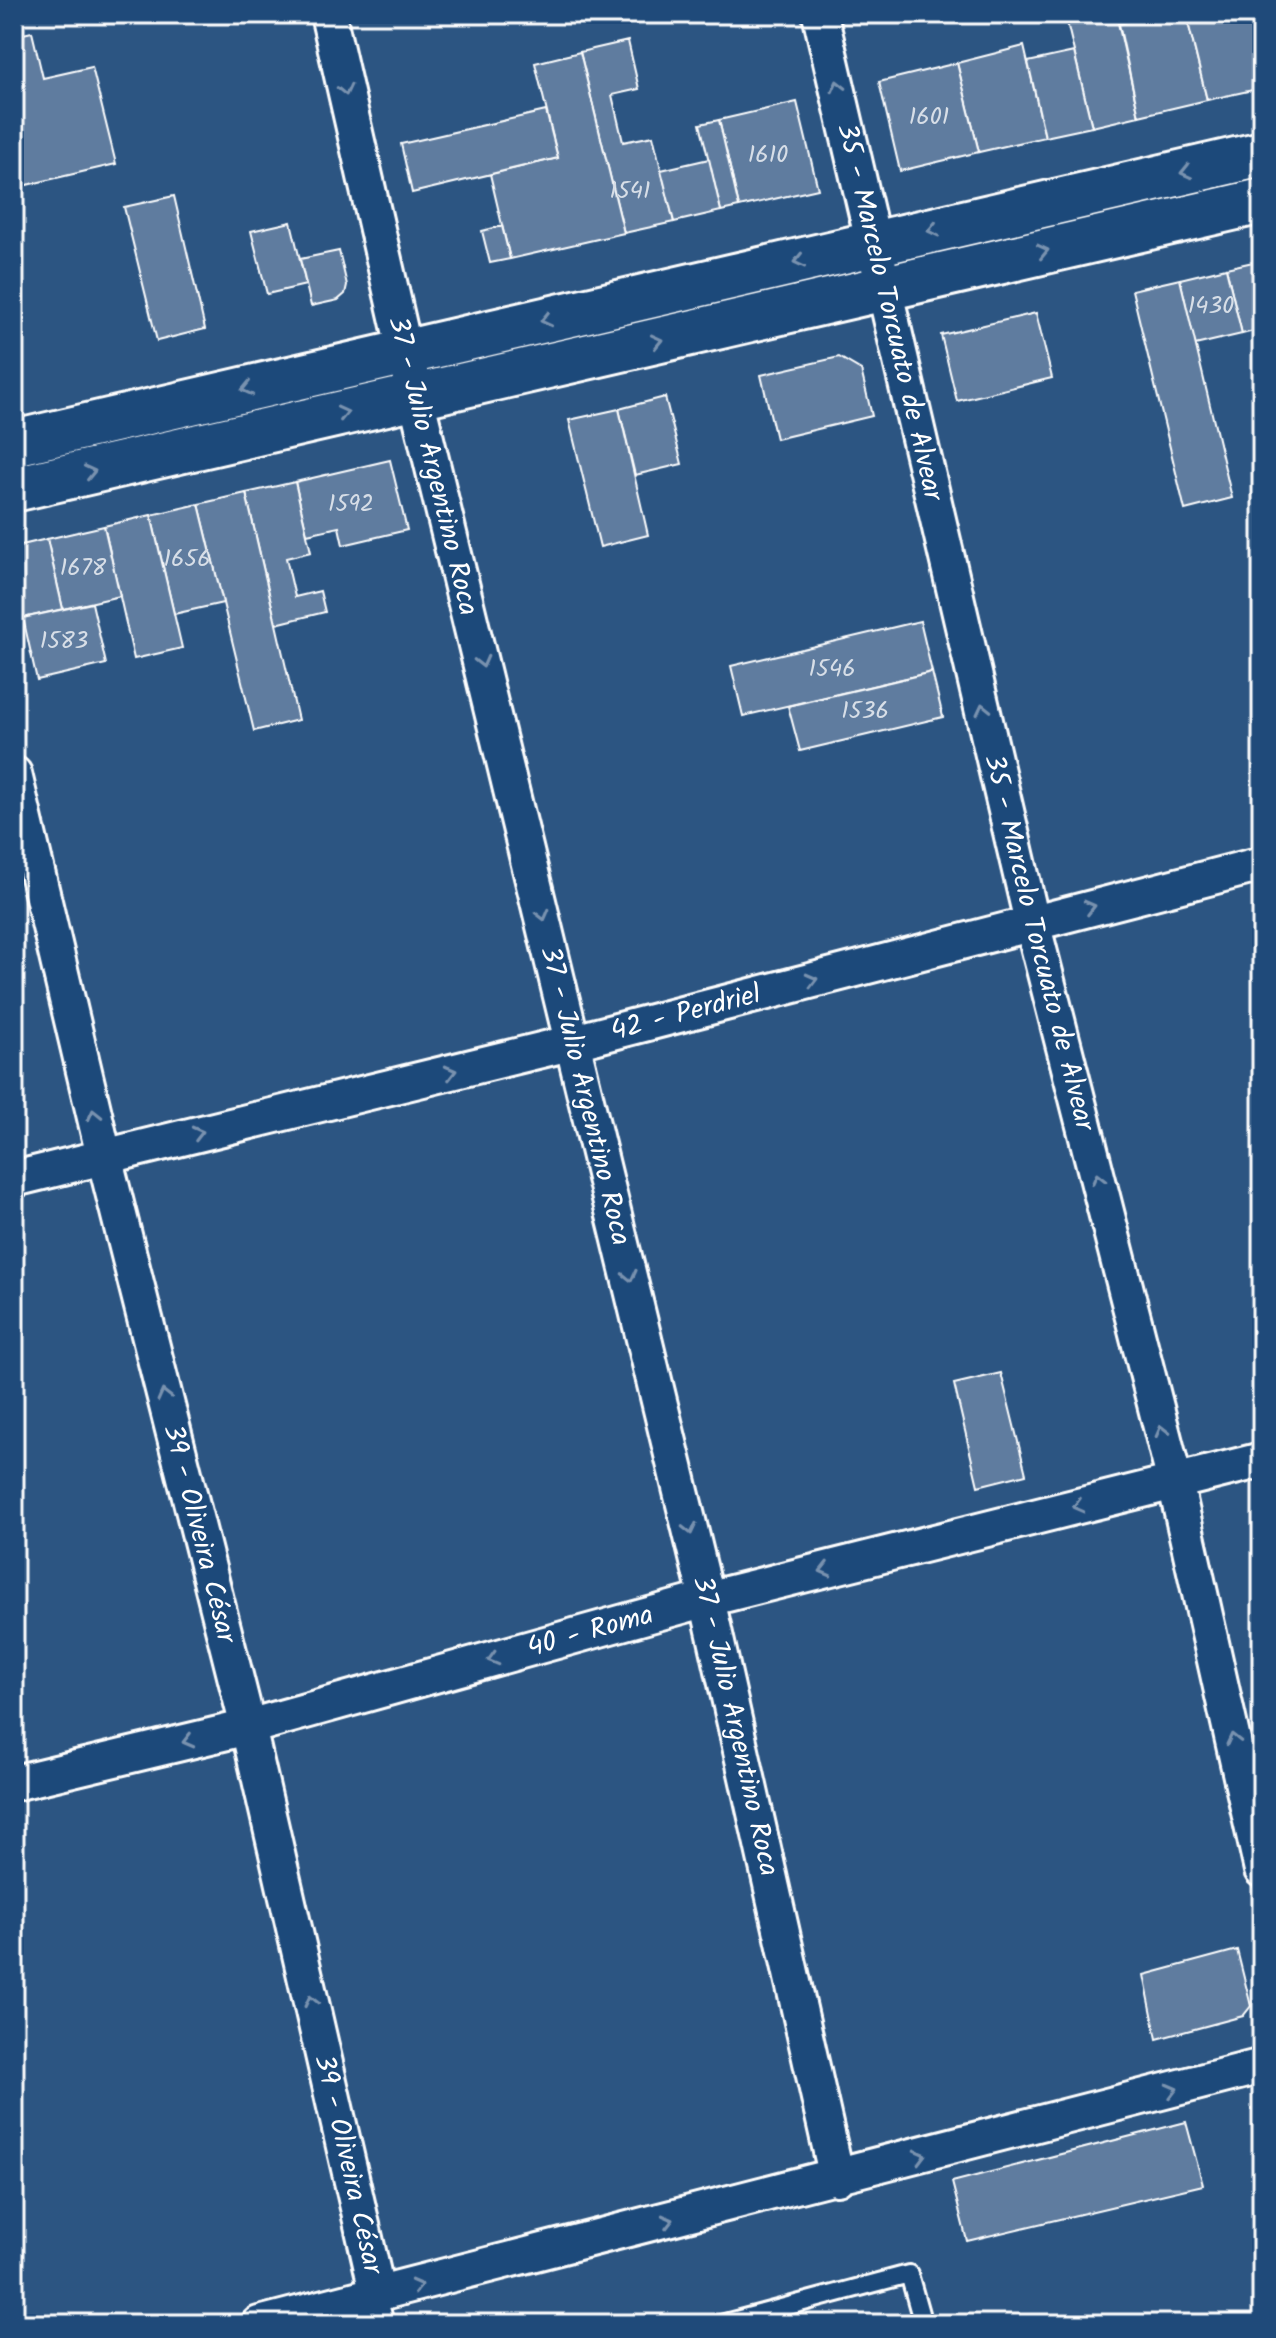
<svg xmlns="http://www.w3.org/2000/svg" width="1276" height="2338" viewBox="0 0 1276 2338" font-family="Kalam,sans-serif">
  <style>
    .grass { fill: url(#grass-tufts); stroke: #a4b5c8; stroke-width: 2 }
    .building { fill: #5e7c9f; stroke: #fff; stroke-width: 2 }
    .lines { fill: none; stroke-linecap: round; stroke-linejoin: round }
    .lane-casing { stroke: #fff; stroke-width: 22 }
    .street-casing { stroke: #fff; stroke-width: 40 }
    .secondary-casing { stroke: #fff; stroke-width: 50 }
    .lane { stroke: #1f4a7a; stroke-width: 16 }
    .street { stroke: #1f4a7a; stroke-width: 34 }
    .secondary { stroke: #1f4a7a; stroke-width: 44 }
    .oneway { stroke: #7992af }
    .labels { text-anchor: middle; dominant-baseline: central; stroke-width: 6; stroke-linejoin: round; paint-order: stroke }
    .number-label { font-size: 24px; fill: #d7dee7 }
    .street-label { font-size: 28px; fill: #fff; stroke: #1f4a7a }
  </style>
  <defs>
    <pattern id="grass-tufts" width="24" height="20" patternUnits="userSpaceOnUse" patternTransform="scale(2)"><rect width="24" height="20" fill="#486b92"/><path d="M3 7l-1-3M5 7V3M7 7l1-3M15 17l-1-3M17 17v-4M19 17l1-3" fill="none" stroke="#6381a2"/></pattern>
  </defs>
  <rect width="100%" height="100%" fill="#2c5582"/>
  <filter id="ink" filterUnits="userSpaceOnUse"><feTurbulence type="fractalNoise" baseFrequency=".0125" numOctaves="2"/><feDisplacementMap in="SourceGraphic" scale="16" xChannelSelector="R" yChannelSelector="G"/><feConvolveMatrix kernelMatrix="1 2 1 2 8 2 1 2 1" color-interpolation-filters="sRGB"/></filter>
  <g filter="url(#ink)">
    <!-- grass -->
    <g class="grass">
      <polygon points="1262,173 1262,182 931,258 929,250"/>
      <polygon points="822,275 824,283 468,365 466,357"/>
    </g>
    <!-- building -->
    <g class="building">
      <polygon points="1065,14 1116,14 1139,116 1092,127"/>
      <polygon points="1162,14 1186,14 1207,100 1139,116 1119,24"/>
      <polygon points="1186,14 1262,14 1262,88 1207,100"/>
      <polygon points="32,32 43,78 92,67 116,164 14,188 14,36"/>
      <polygon points="628,41 639,89 612,95 623,142 653,136 674,222 624,233 580,52"/>
      <polygon points="1024,46 1045,137 979,152 957,63"/>
      <polygon points="580,52 624,233 510,259 490,174 558,158 535,63"/>
      <polygon points="1074,52 1092,127 1045,137 1028,62"/>
      <polygon points="957,63 979,152 900,171 879,82"/>
      <polygon points="797,102 818,189 739,207 719,120"/>
      <polygon points="546,111 558,158 412,193 401,144"/>
      <polygon points="719,120 739,207 721,211 700,124"/>
      <polygon points="709,159 721,211 674,222 661,170"/>
      <polygon points="174,196 205,329 157,341 124,207"/>
      <polygon points="291,222 306,285 267,294 251,231"/>
      <polygon points="502,226 510,259 490,263 482,231"/>
      <polygon points="339,251 347,285 345,294 338,300 311,306 300,259"/>
      <polygon points="1262,260 1262,329 1242,334 1226,268"/>
      <polygon points="1226,268 1242,334 1195,345 1180,279"/>
      <polygon points="1180,279 1232,498 1185,510 1132,290"/>
      <polygon points="1036,313 1052,378 957,401 941,335"/>
      <polygon points="839,357 861,370 872,416 776,439 761,375"/>
      <polygon points="665,397 682,464 635,475 619,409"/>
      <polygon points="619,409 648,535 600,547 569,420"/>
      <polygon points="390,460 407,530 343,545 339,527 307,534 295,482"/>
      <polygon points="295,482 311,552 286,558 295,597 320,591 325,612 276,624 246,493"/>
      <polygon points="246,493 298,720 254,731 199,504"/>
      <polygon points="199,504 223,603 174,614 151,515"/>
      <polygon points="151,515 182,648 134,659 104,526"/>
      <polygon points="104,526 120,596 63,609 47,539"/>
      <polygon points="47,539 63,609 23,618 14,583 14,558 22,545"/>
      <polygon points="92,603 106,664 37,680 23,618"/>
      <polygon points="920,621 932,672 743,716 731,666"/>
      <polygon points="932,672 943,717 800,751 788,706"/>
      <polygon points="1001,1373 1026,1474 978,1486 954,1384"/>
      <polygon points="1237,1950 1251,2006 1243,2016 1157,2039 1144,1975"/>
      <polygon points="1186,2122 1203,2185 967,2241 952,2182"/>
      <polygon points="880,2316 882,2324 848,2324"/>
    </g>
    <g class="lines">
      <defs>
        <g id="lane">
          <polyline points="378,2295 385,2324"/>
          <polyline points="721,2324 909,2274 923,2324"/>
        </g>
        <g id="street">
          <path id="s1" d="M328 14 405 352 707 1599 837 2178"/>
          <path id="s2" d="M820 14 1032 922 1175 1482 1262 1870"/>
          <path id="s3" d="M14 774 104 1156 248 1727 378 2295"/>
          <path id="s4" d="M14 1179 574 1042 1262 864"/>
          <path id="s5" d="M14 1783 248 1727 707 1599 1262 1460"/>
          <polyline points="259,2324 1262,2066"/>
        </g>
        <g id="secondary">
          <polyline points="14,443 1262,154"/>
          <polyline points="14,489 1262,201"/>
        </g>
      </defs>
      <!-- lane casing -->
      <use href="#lane" class="lane-casing"/>
      <!-- street casing -->
      <use href="#street" class="street-casing"/>
      <!-- secondary casing -->
      <use href="#secondary" class="secondary-casing"/>
      <!-- lane -->
      <use href="#lane" class="lane"/>
      <!-- street -->
      <use href="#street" class="street"/>
      <!-- secondary -->
      <use href="#secondary" class="secondary"/>
    </g>
    <!-- one-way arrows -->
    <defs><path id="oneway-chevron" d="M-2-3.5L2.5 0L-2 3.5" fill="none" stroke-width="1.6" stroke-linecap="round" stroke-linejoin="round" transform="scale(2)"/></defs>
    <g class="oneway">
      <use href="#oneway-chevron" transform="translate(838 86) rotate(-104)"/>
      <use href="#oneway-chevron" transform="translate(345 90) rotate(77)"/>
      <use href="#oneway-chevron" transform="translate(1186 172) rotate(167)"/>
      <use href="#oneway-chevron" transform="translate(933 230) rotate(167)"/>
      <use href="#oneway-chevron" transform="translate(1043 251) rotate(-13)"/>
      <use href="#oneway-chevron" transform="translate(799 261) rotate(167)"/>
      <use href="#oneway-chevron" transform="translate(546 320) rotate(167)"/>
      <use href="#oneway-chevron" transform="translate(657 341) rotate(-13)"/>
      <use href="#oneway-chevron" transform="translate(247 389) rotate(167)"/>
      <use href="#oneway-chevron" transform="translate(343 413) rotate(-13)"/>
      <use href="#oneway-chevron" transform="translate(90 472) rotate(-13)"/>
      <use href="#oneway-chevron" transform="translate(482 662) rotate(76)"/>
      <use href="#oneway-chevron" transform="translate(983 709) rotate(-103)"/>
      <use href="#oneway-chevron" transform="translate(1090 907) rotate(-14)"/>
      <use href="#oneway-chevron" transform="translate(543 915) rotate(76)"/>
      <use href="#oneway-chevron" transform="translate(812 980) rotate(-15)"/>
      <use href="#oneway-chevron" transform="translate(451 1072) rotate(-14)"/>
      <use href="#oneway-chevron" transform="translate(94 1115) rotate(-103)"/>
      <use href="#oneway-chevron" transform="translate(198 1133) rotate(-14)"/>
      <use href="#oneway-chevron" transform="translate(1098 1179) rotate(-104)"/>
      <use href="#oneway-chevron" transform="translate(630 1276) rotate(77)"/>
      <use href="#oneway-chevron" transform="translate(164 1395) rotate(-104)"/>
      <use href="#oneway-chevron" transform="translate(1162 1431) rotate(-104)"/>
      <use href="#oneway-chevron" transform="translate(1078 1506) rotate(166)"/>
      <use href="#oneway-chevron" transform="translate(690 1529) rotate(77)"/>
      <use href="#oneway-chevron" transform="translate(825 1570) rotate(166)"/>
      <use href="#oneway-chevron" transform="translate(493 1659) rotate(164)"/>
      <use href="#oneway-chevron" transform="translate(1233 1739) rotate(-103)"/>
      <use href="#oneway-chevron" transform="translate(188 1741) rotate(166)"/>
      <use href="#oneway-chevron" transform="translate(311 2001) rotate(-103)"/>
      <use href="#oneway-chevron" transform="translate(1172 2090) rotate(-15)"/>
      <use href="#oneway-chevron" transform="translate(920 2156) rotate(-15)"/>
      <use href="#oneway-chevron" transform="translate(668 2221) rotate(-14)"/>
      <use href="#oneway-chevron" transform="translate(417 2286) rotate(-14)"/>
    </g>
  </g>
  <g class="labels">
    <!-- number labels -->
    <g class="number-label">
      <text x="929" y="117">1601</text>
      <text x="768" y="155">1610</text>
      <text x="630" y="191">1541</text>
      <text x="1211" y="306">1430</text>
      <text x="351" y="504">1592</text>
      <text x="187" y="559">1656</text>
      <text x="83" y="568">1678</text>
      <text x="64" y="641">1583</text>
      <text x="832" y="669">1546</text>
      <text x="865" y="711">1536</text>
    </g>
    <!-- street labels -->
    <g class="street-label">
      <text stroke="none"><textPath href="#s2" startOffset="306">35 - Marcelo Torcuato de Alvear</textPath></text>
      <text stroke="none"><textPath href="#s1" startOffset="464">37 - Julio Argentino Roca</textPath></text>
      <text stroke="none"><textPath href="#s2" startOffset="954">35 - Marcelo Torcuato de Alvear</textPath></text>
      <text stroke="none"><textPath href="#s4" startOffset="692">42 - Perdriel</textPath></text>
      <text stroke="none"><textPath href="#s1" startOffset="1112">37 - Julio Argentino Roca</textPath></text>
      <text stroke="none"><textPath href="#s3" startOffset="782">39 - Oliveira César</textPath></text>
      <text stroke="none"><textPath href="#s5" startOffset="596">40 - Roma</textPath></text>
      <text stroke="none"><textPath href="#s1" startOffset="1760">37 - Julio Argentino Roca</textPath></text>
      <text stroke="none"><textPath href="#s3" startOffset="1430">39 - Oliveira César</textPath></text>
    </g>
  </g>
  <!-- margin -->
  <rect width="1276" height="2338" fill="none" stroke="#1f4a7a" stroke-width="48"/>
  <rect x="24" y="24" width="1228" height="2290" fill="none" stroke="#fff" stroke-width="3" filter="url(#ink)"/>
</svg>
